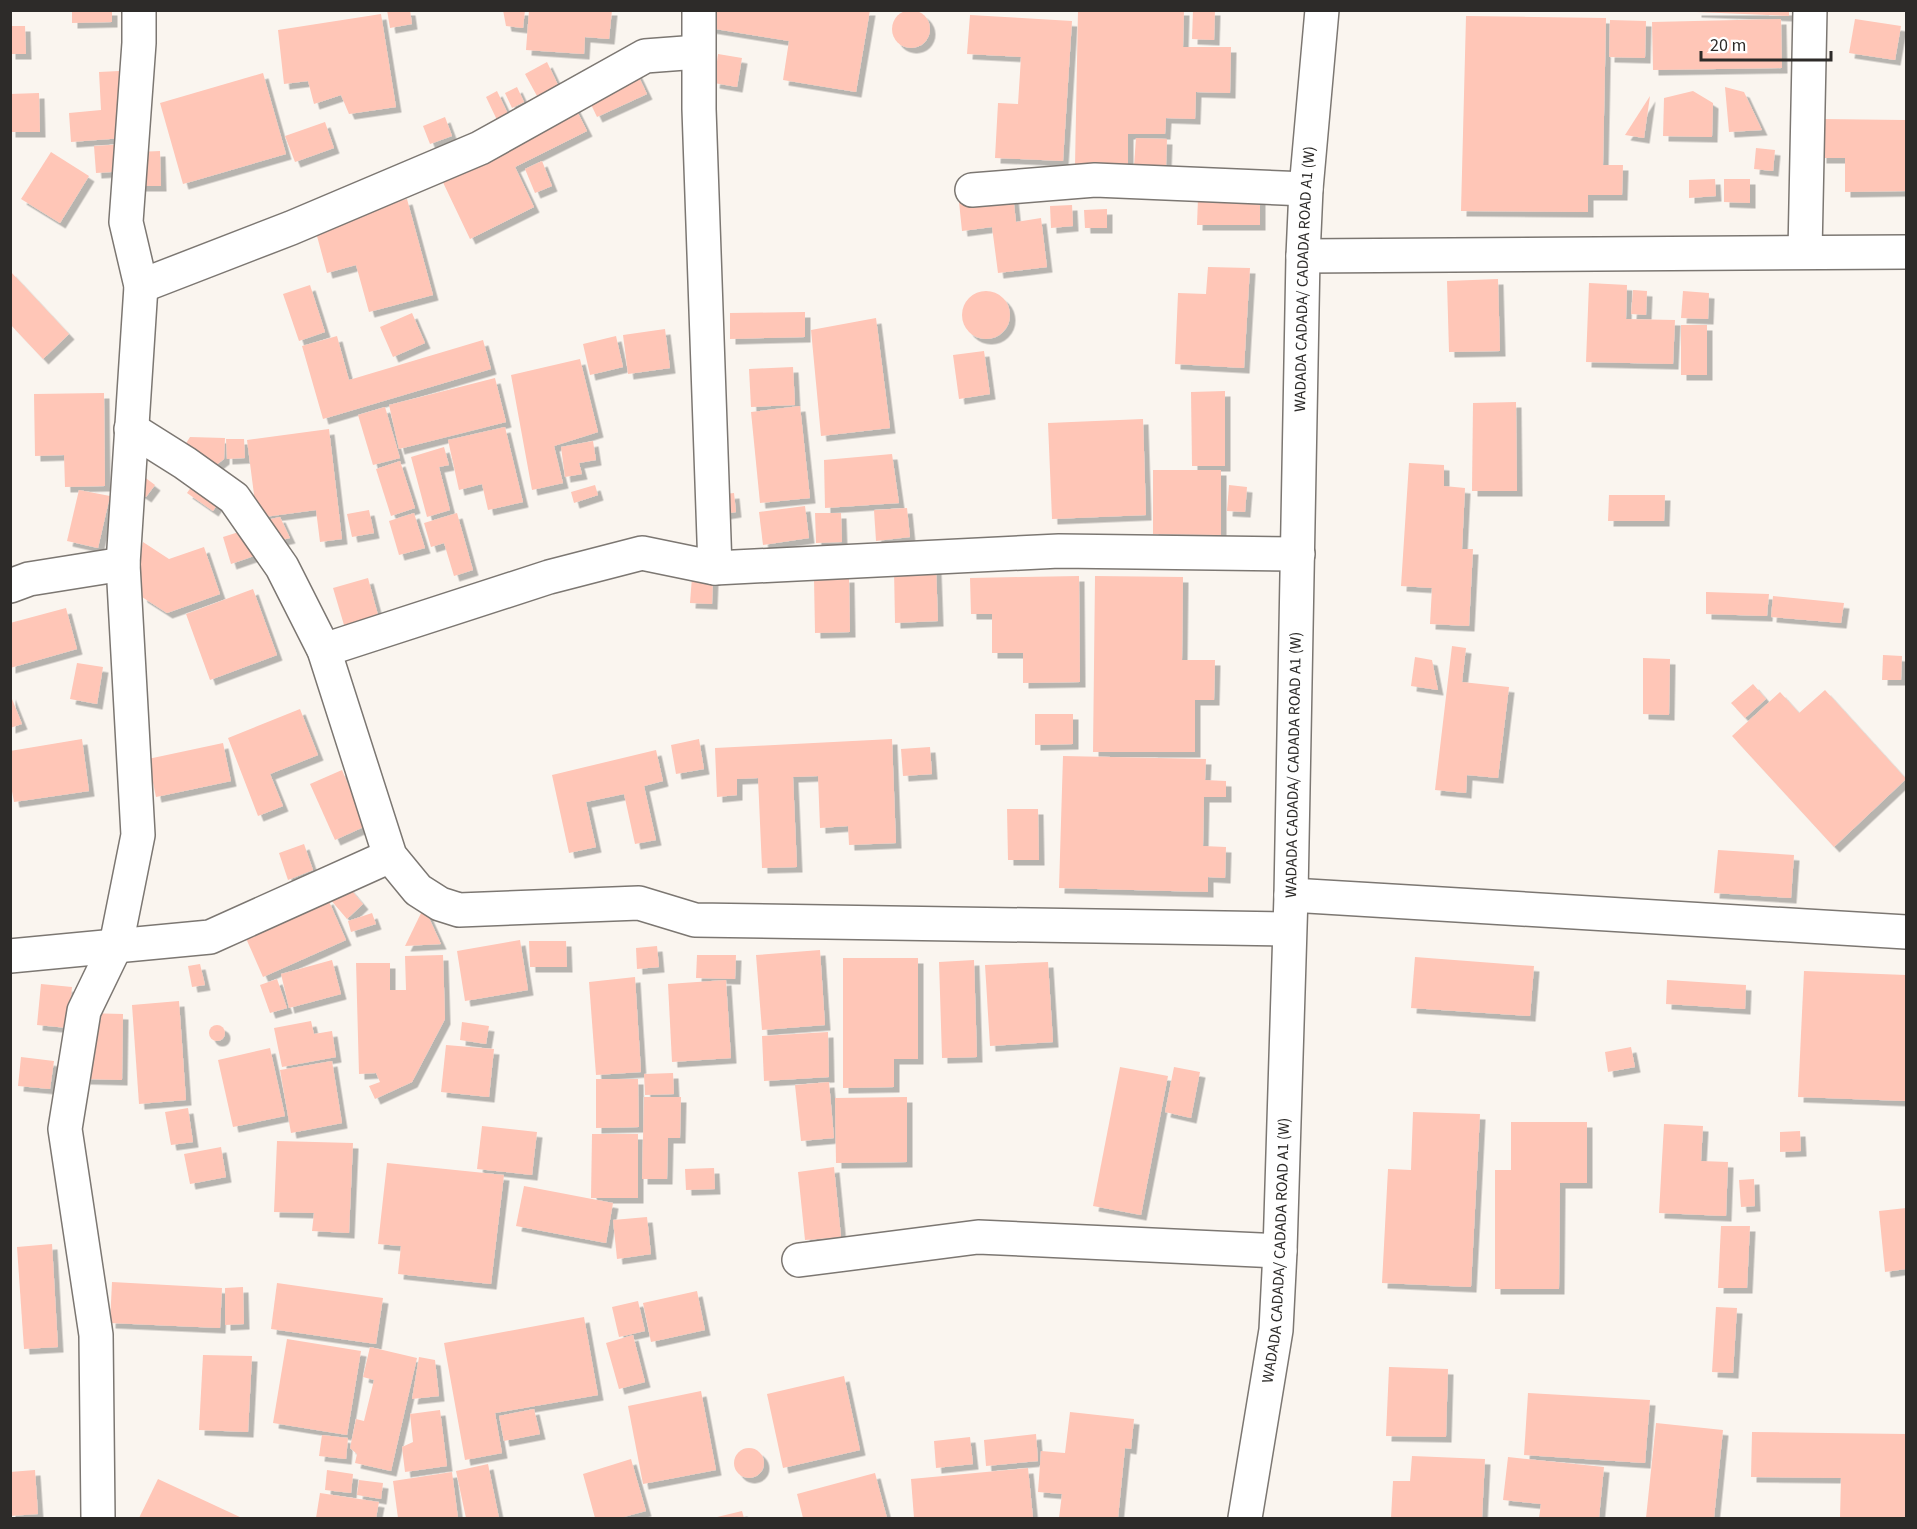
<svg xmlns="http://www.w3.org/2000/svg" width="1917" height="1529" viewBox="0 0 1917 1529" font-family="'Source Sans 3',sans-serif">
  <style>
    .building { fill: #ffc6b7; filter: url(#shadow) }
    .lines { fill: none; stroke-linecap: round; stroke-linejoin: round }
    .street-casing { stroke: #7c7772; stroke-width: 36 }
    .primary-casing { stroke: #7c7772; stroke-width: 36 }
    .street { stroke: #fff; stroke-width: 33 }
    .primary { stroke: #fff; stroke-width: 33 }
    .labels { text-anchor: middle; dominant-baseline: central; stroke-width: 4.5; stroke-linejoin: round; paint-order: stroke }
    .street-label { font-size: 16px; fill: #2d2b29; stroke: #fff }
  </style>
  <defs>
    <filter id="shadow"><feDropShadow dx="5.5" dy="5.5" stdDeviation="0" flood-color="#0004"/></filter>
  </defs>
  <rect width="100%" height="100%" fill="#faf5ef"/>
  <!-- building -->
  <g class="building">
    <circle cx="911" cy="29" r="19"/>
    <polygon points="72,10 112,10 112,22 72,23"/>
    <polygon points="387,10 410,10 412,24 390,28"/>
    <polygon points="503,10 525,10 523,28 506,26"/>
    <polygon points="529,10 612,10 609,39 585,37 584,54 526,50"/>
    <polygon points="712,10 870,10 856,92 783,80 789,41 709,28"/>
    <polygon points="1078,10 1184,10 1183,47 1231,47 1230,93 1196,92 1195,119 1166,118 1165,134 1128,134 1128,166 1075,166"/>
    <polygon points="1193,10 1215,10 1214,40 1192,39"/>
    <polygon points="1696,10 1789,10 1789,16 1696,12"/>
    <polygon points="381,14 396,107 349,114 341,95 314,104 308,81 284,84 278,30"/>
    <polygon points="970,15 1072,21 1063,161 995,158 998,103 1018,104 1021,57 967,54"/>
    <polygon points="1466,16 1606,18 1603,165 1623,165 1622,195 1588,195 1588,212 1461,211"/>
    <polygon points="1781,19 1782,68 1653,70 1652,22"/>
    <polygon points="1855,19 1901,26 1895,60 1849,53"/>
    <polygon points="1610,20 1646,21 1645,58 1609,57"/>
    <polygon points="10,26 25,26 26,54 10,54"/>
    <polygon points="718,54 742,58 737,87 714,83"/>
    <polygon points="547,62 558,85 537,96 525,74"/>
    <polygon points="119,71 123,138 71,142 69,113 101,110 99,72"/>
    <polygon points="636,71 647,94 597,117 586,94"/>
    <polygon points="263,73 286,154 183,184 160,103"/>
    <polygon points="517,87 524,102 512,108 505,93"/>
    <polygon points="1725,87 1744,92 1762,130 1729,132"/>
    <polygon points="497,91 508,114 497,120 486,97"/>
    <polygon points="1693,91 1713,103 1712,137 1663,136 1664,98"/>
    <polygon points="39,93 40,132 10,132 10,94"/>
    <polygon points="1650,96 1644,138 1625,135"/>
    <polygon points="574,105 587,131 515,167 534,207 470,239 438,172"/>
    <polygon points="445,117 452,136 430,144 423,126"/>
    <polygon points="1821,119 1906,120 1906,191 1845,192 1845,158 1821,158"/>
    <polygon points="325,122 334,148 295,162 285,136"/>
    <polygon points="1136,138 1167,139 1166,166 1134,166"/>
    <polygon points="125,144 127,171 96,173 94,146"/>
    <polygon points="1756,148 1775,150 1773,171 1754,169"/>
    <polygon points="160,151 161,186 137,186 137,152"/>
    <polygon points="51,152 89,176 60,223 21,199"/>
    <polygon points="542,161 552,186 535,193 525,169"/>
    <polygon points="1715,179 1716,196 1689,198 1689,180"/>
    <polygon points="1724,179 1750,179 1750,203 1724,202"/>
    <polygon points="1013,195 1016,222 1041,218 1047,267 998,273 992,227 962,231 959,202"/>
    <polygon points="1198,198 1260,198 1260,225 1197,225"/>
    <polygon points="407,199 433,295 369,312 356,265 327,273 314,225"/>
    <polygon points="1072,205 1073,226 1051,228 1050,206"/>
    <polygon points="1107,209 1107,228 1085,228 1084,210"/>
    <polygon points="1208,267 1250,268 1244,368 1175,364 1178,293 1206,294"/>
    <polygon points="10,271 69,334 43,359 10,324"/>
    <polygon points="1498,279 1500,351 1449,352 1447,281"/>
    <polygon points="1589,283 1627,285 1626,319 1675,320 1673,364 1586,362"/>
    <polygon points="310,285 325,332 299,341 283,294"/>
    <polygon points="1633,290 1647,291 1646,315 1631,314"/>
    <circle cx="986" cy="315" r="24"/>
    <polygon points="1683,291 1709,293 1708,319 1681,318"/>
    <polygon points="805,312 805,337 730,339 730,313"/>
    <polygon points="412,313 425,343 393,357 380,327"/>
    <polygon points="876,318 890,428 821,436 811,330"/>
    <rect x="1681" y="325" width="26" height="50"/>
    <polygon points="665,329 670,368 628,374 623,335"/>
    <polygon points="337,336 349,380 483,340 491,369 323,419 302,346"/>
    <polygon points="616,336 623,367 590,375 583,344"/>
    <polygon points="984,351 990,394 959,399 953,355"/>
    <polygon points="580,359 598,432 554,446 563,483 532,490 511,375"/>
    <polygon points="793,367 795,405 751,407 749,369"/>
    <polygon points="495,378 506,422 399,449 389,405"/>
    <polygon points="1225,391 1225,466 1192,466 1191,392"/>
    <polygon points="104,393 105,486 65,487 64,455 35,456 34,394"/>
    <polygon points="1516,402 1517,491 1472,491 1473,403"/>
    <polygon points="800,406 810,498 760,503 751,412"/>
    <polygon points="385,407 400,458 373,465 358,415"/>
    <polygon points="1143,419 1146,515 1052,519 1048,423"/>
    <polygon points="505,427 523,502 488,510 482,484 459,490 448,440"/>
    <polygon points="329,429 342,539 320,542 316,510 257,518 247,440"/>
    <polygon points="190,437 225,438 224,459 215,466 185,445"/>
    <polygon points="226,439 244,439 245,458 227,459"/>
    <polygon points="593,441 596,460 579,463 582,474 565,477 561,447"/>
    <polygon points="444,447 449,465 439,467 450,510 427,517 411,457"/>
    <polygon points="892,454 899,503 825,508 824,460"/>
    <polygon points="400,461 415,508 391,516 376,469"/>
    <polygon points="1409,463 1444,465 1444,486 1465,488 1462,549 1473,549 1469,626 1430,624 1432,588 1401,586"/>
    <polygon points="1153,470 1221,470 1221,535 1153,534"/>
    <polygon points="139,473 155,485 146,497 129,486"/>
    <polygon points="196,480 221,499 213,511 187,493"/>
    <polygon points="595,485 598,495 574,503 571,492"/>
    <polygon points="1229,485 1247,487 1245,512 1227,511"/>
    <polygon points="79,490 110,496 98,548 67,541"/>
    <polygon points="734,493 736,512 718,515 715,495"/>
    <polygon points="1609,495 1665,495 1664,521 1608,521"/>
    <polygon points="805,506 809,538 763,545 759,512"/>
    <polygon points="907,508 910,537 876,541 874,510"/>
    <polygon points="369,510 374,533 352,537 347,514"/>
    <polygon points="414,513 425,548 399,555 389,521"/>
    <polygon points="457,513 473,570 454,576 444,543 431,547 424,523"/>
    <polygon points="815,513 841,513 842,542 816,543"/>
    <polygon points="280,517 290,538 269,543 257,522"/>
    <polygon points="245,530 254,556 231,564 223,537"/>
    <polygon points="143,542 169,559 204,547 220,594 167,613 142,597 137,568"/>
    <polygon points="936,566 938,621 895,623 894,568"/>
    <polygon points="1079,576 1080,682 1023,683 1023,653 992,653 992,614 971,614 970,578"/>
    <polygon points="1095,576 1183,577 1182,660 1215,660 1214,700 1195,700 1195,752 1093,752"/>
    <polygon points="692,577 713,578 712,604 690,603"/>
    <polygon points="849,577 850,632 815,633 814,578"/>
    <polygon points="368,578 378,615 344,625 333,588"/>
    <polygon points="253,589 277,655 210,680 186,614"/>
    <polygon points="1706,592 1769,594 1767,616 1706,614"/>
    <polygon points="1773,596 1844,603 1841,623 1771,617"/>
    <polygon points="66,608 77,649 10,668 10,623"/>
    <polygon points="1452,646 1466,648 1462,682 1509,687 1498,778 1467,775 1466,793 1435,790"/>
    <polygon points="1883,655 1902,656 1901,680 1882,680"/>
    <polygon points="1415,657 1432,660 1438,690 1411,686"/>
    <polygon points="1643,658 1670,659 1669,715 1643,714"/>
    <polygon points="77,663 103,667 97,704 70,699"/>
    <polygon points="1753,684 1766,699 1745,718 1731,703"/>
    <polygon points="1825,690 1906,779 1834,847 1732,736 1780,692 1799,713"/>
    <polygon points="10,694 22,724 10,728"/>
    <polygon points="300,709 318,755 270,774 283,806 258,816 228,738"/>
    <polygon points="1035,714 1073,714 1073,744 1035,745"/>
    <polygon points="82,739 89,791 14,802 10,781 10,751"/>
    <polygon points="699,739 704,769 676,774 671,745"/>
    <polygon points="892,739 896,843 849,845 848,826 820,828 818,776 793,777 797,867 762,868 758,778 737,779 737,795 717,797 715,748"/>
    <polygon points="223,743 231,781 156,797 148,759"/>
    <polygon points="930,747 932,774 903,776 901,749"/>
    <polygon points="656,750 663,781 644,786 656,840 635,844 624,794 586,802 596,847 569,853 552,775"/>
    <polygon points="1063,756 1206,759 1205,780 1226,781 1226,797 1204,797 1203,846 1226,847 1225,878 1208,877 1208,892 1059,888"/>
    <polygon points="342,770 366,826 335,840 310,784"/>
    <polygon points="1007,809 1038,809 1039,860 1008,860"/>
    <polygon points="304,844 313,870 288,880 279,853"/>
    <polygon points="1718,850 1794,855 1791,898 1714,893"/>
    <polygon points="346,884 363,904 347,919 330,899"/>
    <polygon points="328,899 346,940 263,977 245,936"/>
    <polygon points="424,907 441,944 405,946"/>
    <polygon points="372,913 376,924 351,932 348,921"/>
    <polygon points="520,940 528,990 465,1001 457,951"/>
    <polygon points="529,941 566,941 567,967 530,967"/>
    <polygon points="657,946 659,967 637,969 636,948"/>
    <polygon points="820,950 825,1025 762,1030 756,955"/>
    <polygon points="443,955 445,1019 412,1082 375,1099 369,1086 380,1082 376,1073 359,1074 356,963 390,963 390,990 406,990 405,956"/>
    <polygon points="697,955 736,955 735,979 696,978"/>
    <polygon points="1415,957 1534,966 1530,1016 1411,1008"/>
    <polygon points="843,958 918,958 918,1059 894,1059 894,1087 843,1088"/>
    <polygon points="332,960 341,994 289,1008 281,974"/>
    <polygon points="974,960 977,1057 942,1058 939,962"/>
    <polygon points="1048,962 1053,1042 990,1046 985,965"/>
    <polygon points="200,964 205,985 192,987 188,966"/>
    <polygon points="1804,971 1906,975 1906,1101 1798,1097"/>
    <polygon points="635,977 641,1072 596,1075 589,982"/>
    <polygon points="277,979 287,1008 270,1013 260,985"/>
    <polygon points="726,980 731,1058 672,1062 668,984"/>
    <polygon points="1667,980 1746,985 1745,1009 1666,1004"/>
    <polygon points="41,984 72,987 68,1028 37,1025"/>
    <polygon points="179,1001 186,1100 139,1104 132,1005"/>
    <polygon points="86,1013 123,1014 122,1080 85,1079"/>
    <polygon points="311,1021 314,1034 332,1031 336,1057 282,1067 274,1028"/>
    <polygon points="462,1022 489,1026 486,1044 460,1040"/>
    <circle cx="217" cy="1033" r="8"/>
    <polygon points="828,1032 829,1077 764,1081 762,1036"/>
    <polygon points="446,1045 494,1049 489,1097 441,1092"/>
    <polygon points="1631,1047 1635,1067 1608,1072 1605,1052"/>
    <polygon points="270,1048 285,1116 233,1127 218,1060"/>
    <polygon points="21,1057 54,1061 50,1089 18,1086"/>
    <polygon points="332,1061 342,1123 291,1133 280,1070"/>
    <polygon points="1120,1067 1168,1076 1141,1215 1093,1206"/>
    <polygon points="1174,1067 1200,1072 1191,1118 1165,1112"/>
    <polygon points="673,1073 674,1094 645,1095 644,1074"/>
    <polygon points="596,1079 638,1079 639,1127 596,1128"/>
    <polygon points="829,1082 834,1138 801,1141 795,1085"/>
    <polygon points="644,1097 681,1097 680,1138 668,1138 667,1179 642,1179"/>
    <polygon points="907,1097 907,1162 836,1163 835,1098"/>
    <polygon points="188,1108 193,1142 171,1145 165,1112"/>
    <polygon points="1413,1112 1480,1114 1471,1287 1382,1283 1388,1169 1411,1170"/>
    <polygon points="1511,1122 1587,1122 1587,1183 1560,1183 1559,1289 1495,1289 1495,1170 1511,1170"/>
    <polygon points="1664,1124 1703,1126 1701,1161 1728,1162 1726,1216 1659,1213"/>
    <polygon points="482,1126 537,1132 532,1175 477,1169"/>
    <polygon points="1800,1131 1801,1151 1780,1152 1780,1132"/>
    <polygon points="592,1134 638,1134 638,1198 591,1198"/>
    <polygon points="277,1141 353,1143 349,1233 312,1231 314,1213 274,1212"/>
    <polygon points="221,1147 226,1177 190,1184 184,1154"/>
    <polygon points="387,1163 504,1175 491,1284 398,1274 401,1246 378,1244"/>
    <polygon points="834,1167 841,1237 805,1240 798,1172"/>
    <polygon points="714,1168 715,1189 686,1190 685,1169"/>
    <polygon points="1754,1179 1755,1206 1741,1207 1739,1180"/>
    <polygon points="524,1186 613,1203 606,1243 516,1226"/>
    <polygon points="1906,1208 1906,1269 1885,1272 1879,1211"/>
    <polygon points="647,1217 651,1254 617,1259 613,1220"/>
    <polygon points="1721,1226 1750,1226 1747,1288 1718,1288"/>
    <polygon points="52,1244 58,1347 24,1349 17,1247"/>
    <polygon points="112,1282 222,1288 220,1328 110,1323"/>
    <polygon points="277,1283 383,1298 376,1344 271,1329"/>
    <polygon points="243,1287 244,1324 225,1325 225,1288"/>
    <polygon points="697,1291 705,1330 651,1342 643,1303"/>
    <polygon points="638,1301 645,1331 619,1337 612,1307"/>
    <polygon points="1716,1307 1737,1308 1733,1373 1712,1372"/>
    <polygon points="584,1317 598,1395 495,1413 502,1453 465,1460 444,1343"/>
    <polygon points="633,1335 645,1382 619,1389 606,1343"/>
    <polygon points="287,1339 361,1351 347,1435 273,1423"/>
    <polygon points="370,1347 417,1358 391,1471 355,1463 357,1454 350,1448 356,1419 364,1421 374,1380 363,1377"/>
    <polygon points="203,1355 252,1356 248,1432 199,1430"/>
    <polygon points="419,1357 435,1360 439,1396 412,1399"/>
    <polygon points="1389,1367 1448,1369 1446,1437 1386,1436"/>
    <polygon points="844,1376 860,1450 783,1468 767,1394"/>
    <polygon points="701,1391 716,1470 643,1484 628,1406"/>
    <polygon points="1528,1393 1650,1400 1645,1463 1524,1455"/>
    <polygon points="534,1409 540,1434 504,1441 499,1416"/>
    <polygon points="440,1410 447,1466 405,1472 402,1447 413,1442 410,1414"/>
    <polygon points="1070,1412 1134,1419 1131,1449 1125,1448 1118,1518 1059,1518 1062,1494 1038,1492 1041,1451 1065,1453"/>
    <polygon points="1656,1423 1723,1430 1714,1518 1646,1518"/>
    <polygon points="1752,1432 1906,1434 1906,1518 1840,1518 1841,1478 1751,1477"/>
    <polygon points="1036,1434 1038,1461 986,1466 984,1440"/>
    <polygon points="322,1435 348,1438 346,1459 319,1456"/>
    <polygon points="970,1437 973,1464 936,1468 934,1441"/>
    <circle cx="749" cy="1463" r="15"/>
    <polygon points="1412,1456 1485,1459 1482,1518 1391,1518 1393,1481 1410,1481"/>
    <polygon points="1508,1457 1604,1467 1599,1518 1539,1518 1541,1504 1503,1500"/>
    <polygon points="631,1459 646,1511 620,1518 595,1518 583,1474"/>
    <polygon points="488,1464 499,1518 466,1518 456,1471"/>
    <polygon points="1028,1468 1033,1518 914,1518 911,1479"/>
    <polygon points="35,1470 38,1514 10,1516 10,1472"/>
    <polygon points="327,1470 353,1474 351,1493 325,1490"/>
    <polygon points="452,1472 458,1518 398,1518 393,1481"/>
    <polygon points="875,1473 887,1518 803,1518 797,1494"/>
    <polygon points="158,1479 242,1518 139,1518"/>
    <polygon points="359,1480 383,1483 381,1499 357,1495"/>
    <polygon points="320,1493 379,1502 376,1518 316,1518"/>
    <polygon points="742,1511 744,1518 713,1518"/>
  </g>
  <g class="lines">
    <defs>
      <g id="street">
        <polyline points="699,10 699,109 715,568"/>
        <polyline points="972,190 1095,180 1306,189"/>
        <polyline points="1805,252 1810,10"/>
        <polyline points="1303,256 1906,252"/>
        <polyline points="141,286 291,228 480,148 645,56 698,52"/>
        <polyline points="131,429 185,463 234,498 282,567 324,650 390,856 418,890 440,904 459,910 639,903 695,920 1289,929"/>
        <polyline points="10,586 29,579 123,564"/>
        <polyline points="324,650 549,577 642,553 715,568 1059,551 1298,554"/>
        <polyline points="1291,895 1906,932"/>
        <polyline points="10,956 210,937 390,856"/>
        <polyline points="799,1260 978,1237 1280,1251"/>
        <polyline points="98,1518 96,1335 65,1129 84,1011 116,945 138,835 123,564 141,286 126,222 139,43 139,10"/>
      </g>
      <g id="primary">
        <path id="s1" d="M1245 1518 1276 1330 1280 1251 1291 895 1303 256 1306 189 1322 10"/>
      </g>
    </defs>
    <!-- street casing -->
    <use href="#street" class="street-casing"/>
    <!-- primary casing -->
    <use href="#primary" class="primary-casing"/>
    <!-- street -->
    <use href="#street" class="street"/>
    <!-- primary -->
    <use href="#primary" class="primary"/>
  </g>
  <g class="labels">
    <!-- street labels -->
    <g class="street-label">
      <text stroke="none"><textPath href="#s1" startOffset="1242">WADADA CADADA/ CADADA ROAD A1 (W)</textPath></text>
      <text stroke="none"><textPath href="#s1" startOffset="756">WADADA CADADA/ CADADA ROAD A1 (W)</textPath></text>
      <text stroke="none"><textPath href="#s1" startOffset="270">WADADA CADADA/ CADADA ROAD A1 (W)</textPath></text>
    </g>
  </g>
  <!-- border -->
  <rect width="1917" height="1529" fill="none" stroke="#2d2b29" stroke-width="24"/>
  <!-- scale -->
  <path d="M1701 51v9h130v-9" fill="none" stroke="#2d2b29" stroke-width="3"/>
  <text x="1710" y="51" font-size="18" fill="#2d2b29" stroke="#ffffff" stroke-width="4.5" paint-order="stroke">20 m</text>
</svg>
